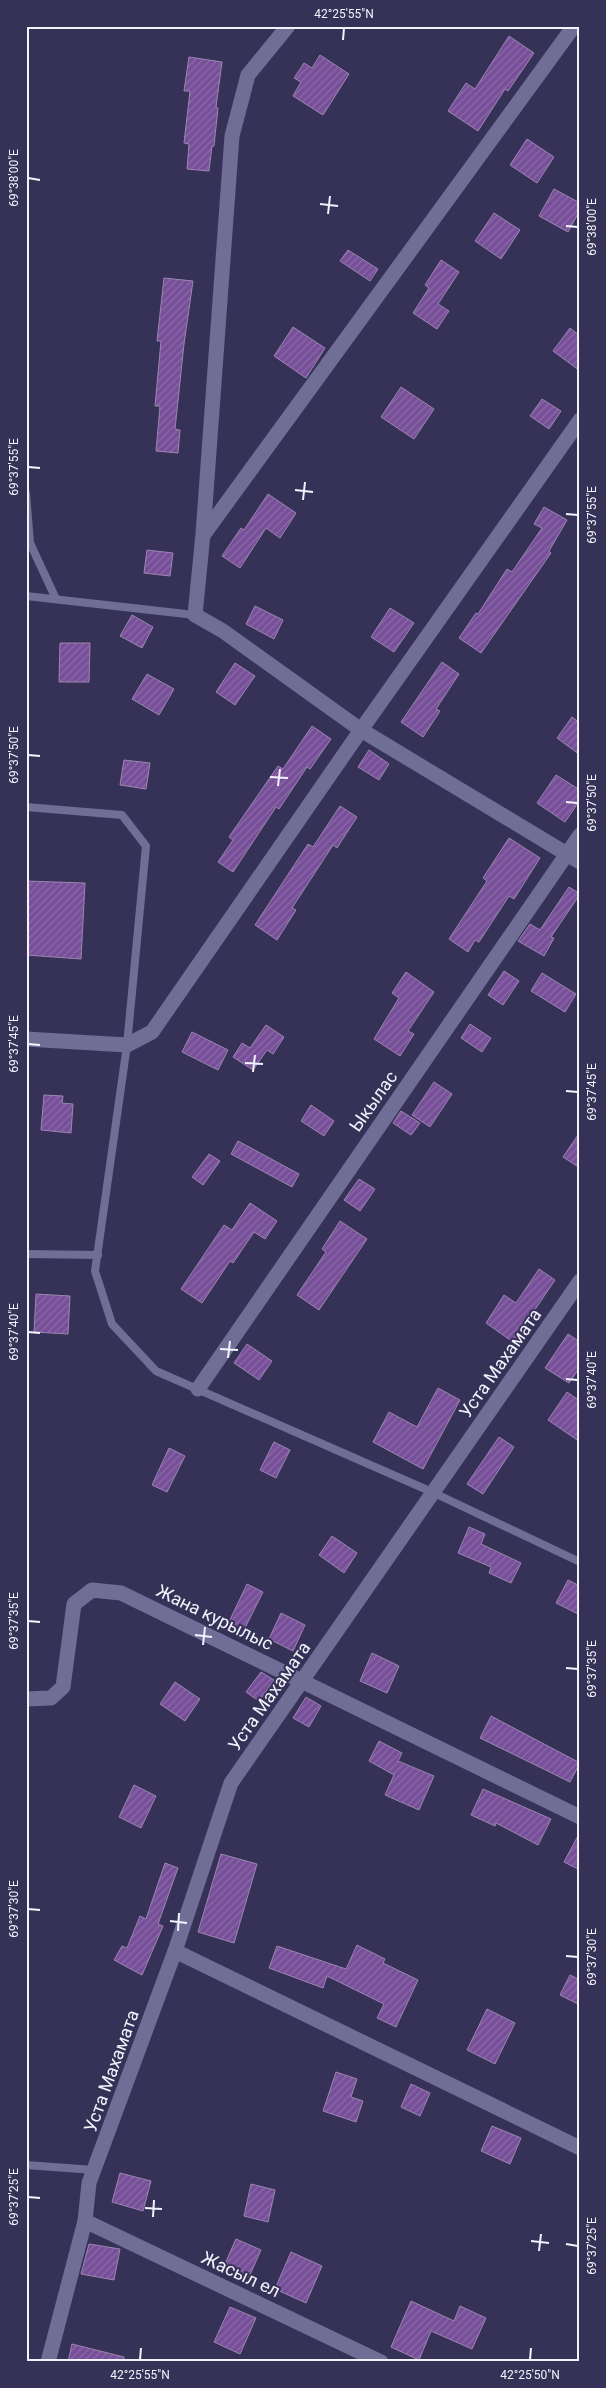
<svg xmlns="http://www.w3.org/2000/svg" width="606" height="2388" viewBox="0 0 606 2388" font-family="Roboto,sans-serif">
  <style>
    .building { fill: url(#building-hatch); stroke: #9b86af }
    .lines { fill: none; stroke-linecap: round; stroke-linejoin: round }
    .service { stroke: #706d97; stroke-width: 8 }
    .minor { stroke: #706d97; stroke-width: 15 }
    .ticks { fill: none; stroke: #f3f3fc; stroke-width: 2 }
    .labels { text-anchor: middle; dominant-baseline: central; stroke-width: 4; stroke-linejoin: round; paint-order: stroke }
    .street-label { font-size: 18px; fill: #f3f3fc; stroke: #363257 }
    .neatline { fill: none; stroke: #f3f3fc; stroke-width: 2 }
    .ticks-label { font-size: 12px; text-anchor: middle; fill: #f3f3fc }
  </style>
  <defs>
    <pattern id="building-hatch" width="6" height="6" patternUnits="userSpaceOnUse" patternTransform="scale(1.25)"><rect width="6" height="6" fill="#774f99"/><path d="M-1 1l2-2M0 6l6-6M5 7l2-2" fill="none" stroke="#8b69a8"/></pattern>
  </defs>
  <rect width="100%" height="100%" fill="#363257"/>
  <!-- building -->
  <g class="building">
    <polygon points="509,36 534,53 508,91 505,89 478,131 448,111 466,83 475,89"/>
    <polygon points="320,55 349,74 323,115 293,96 301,82 294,78 304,63 312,68"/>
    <polygon points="189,57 222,62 216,107 218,108 214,146 212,146 209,171 187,169 189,144 184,143 190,91 184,91"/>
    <polygon points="527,139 554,157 537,183 510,165"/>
    <polygon points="554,189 580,203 580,210 568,232 539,216"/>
    <polygon points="494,213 520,230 501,259 475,241"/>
    <polygon points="348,250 378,269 370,281 340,261"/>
    <polygon points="441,260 459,272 438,304 449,311 437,329 413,313 429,288 425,285"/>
    <polygon points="164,278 193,281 184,344 175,429 180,430 178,453 156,451 160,406 155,406 161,341 157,341"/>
    <polygon points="293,327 325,348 306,378 274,356"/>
    <polygon points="570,328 580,336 580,371 553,351"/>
    <polygon points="401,387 434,409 414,439 381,417"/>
    <polygon points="542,399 561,411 549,429 530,416"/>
    <polygon points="268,494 296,513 280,538 266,528 240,568 222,556 241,528 244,530"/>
    <polygon points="544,507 567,520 549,551 551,553 481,653 459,638 476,613 478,614 507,569 512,572 542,528 534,524"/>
    <polygon points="147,550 173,553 170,576 144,573"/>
    <polygon points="255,606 283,620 274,639 246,624"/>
    <polygon points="390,608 414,623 394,652 371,637"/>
    <polygon points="132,615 153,627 142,648 120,636"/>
    <polygon points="60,643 90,643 89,682 59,682"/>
    <polygon points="442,662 459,674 436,709 440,711 423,737 401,722"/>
    <polygon points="235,663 255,676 235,705 216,692"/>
    <polygon points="147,674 174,689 159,715 132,699"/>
    <polygon points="572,717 580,723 580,755 557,738"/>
    <polygon points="312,726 331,739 310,769 307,767 279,809 276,807 233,872 218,862 233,840 229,837 278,766 283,769"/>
    <polygon points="369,750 389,764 379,780 358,767"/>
    <polygon points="124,760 150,763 146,789 120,785"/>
    <polygon points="556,775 580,790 580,800 565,822 537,803"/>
    <polygon points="340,806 357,817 337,848 333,845 292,908 296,910 277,940 255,925 308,844 313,847"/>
    <polygon points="509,838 540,858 514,899 509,896 479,942 475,940 468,952 449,939 487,881 483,878"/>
    <polygon points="26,881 85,883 81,959 26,955"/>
    <polygon points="569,887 580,894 551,937 554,938 544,956 518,941 530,924 540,930"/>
    <polygon points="504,971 519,981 503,1005 488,995"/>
    <polygon points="406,972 434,992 408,1031 414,1034 400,1056 374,1039 399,998 392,993"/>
    <polygon points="542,973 576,994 565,1012 531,991"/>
    <polygon points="470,1024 491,1038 482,1052 461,1038"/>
    <polygon points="266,1025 284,1037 273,1054 267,1050 253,1070 233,1057 242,1043 250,1048"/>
    <polygon points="192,1032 228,1050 218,1070 182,1052"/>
    <polygon points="434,1082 452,1094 430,1127 412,1115"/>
    <polygon points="44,1095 63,1096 62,1103 73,1104 71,1133 41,1130"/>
    <polygon points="311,1105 334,1121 324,1136 301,1121"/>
    <polygon points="401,1111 420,1123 411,1135 393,1123"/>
    <polygon points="580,1132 580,1168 563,1157"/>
    <polygon points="238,1141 299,1174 292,1187 231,1154"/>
    <polygon points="209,1154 220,1161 203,1185 192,1177"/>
    <polygon points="359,1179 375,1189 360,1211 344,1200"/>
    <polygon points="250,1203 277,1221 265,1239 254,1232 233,1263 230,1261 202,1303 181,1289 224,1225 232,1230"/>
    <polygon points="340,1221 367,1239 319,1310 297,1295 326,1252 322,1249"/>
    <polygon points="539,1269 555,1280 513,1342 486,1323 504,1295 516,1303"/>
    <polygon points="36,1294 70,1296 68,1334 34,1332"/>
    <polygon points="568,1334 580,1342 580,1367 569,1383 545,1368"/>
    <polygon points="247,1344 272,1361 259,1380 234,1363"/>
    <polygon points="438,1388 460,1400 423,1469 373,1442 389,1412 417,1427"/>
    <polygon points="567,1392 580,1401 580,1442 548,1420"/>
    <polygon points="499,1437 514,1447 483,1494 467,1484"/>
    <polygon points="274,1442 290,1450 276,1478 260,1470"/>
    <polygon points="169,1448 185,1456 167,1492 152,1485"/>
    <polygon points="469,1527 485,1534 481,1544 521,1563 511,1583 489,1573 491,1567 458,1553"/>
    <polygon points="332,1536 357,1553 344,1573 319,1555"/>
    <polygon points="568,1580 580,1586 580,1615 556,1603"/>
    <polygon points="247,1584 263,1592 242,1634 227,1626"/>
    <polygon points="281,1613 305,1625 293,1651 269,1639"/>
    <polygon points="372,1653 399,1666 387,1693 360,1681"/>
    <polygon points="261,1672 274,1680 259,1701 246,1692"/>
    <polygon points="175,1682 200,1699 185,1721 160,1704"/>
    <polygon points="306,1697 321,1706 309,1727 293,1718"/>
    <polygon points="491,1716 580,1763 570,1782 480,1738"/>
    <polygon points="379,1741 402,1753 398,1761 434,1776 419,1810 385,1795 394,1775 369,1761"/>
    <polygon points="134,1785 156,1796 141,1828 119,1817"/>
    <polygon points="483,1789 551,1819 538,1845 496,1823 495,1826 471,1815"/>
    <polygon points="580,1832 580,1870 564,1862"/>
    <polygon points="221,1854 257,1864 234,1943 198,1932"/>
    <polygon points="165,1863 178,1868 158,1924 163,1926 142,1975 114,1960 122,1946 127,1948 140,1916 146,1919"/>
    <polygon points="357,1945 385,1959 383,1963 418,1980 396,2027 377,2018 384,2004 327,1976 323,1988 269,1968 277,1946 346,1969"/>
    <polygon points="570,1975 580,1980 580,2005 560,1995"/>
    <polygon points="487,2009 515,2023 495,2064 467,2050"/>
    <polygon points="336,2072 357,2079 351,2097 363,2101 356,2122 323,2111"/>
    <polygon points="411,2084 430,2093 420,2116 401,2107"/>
    <polygon points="492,2126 521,2138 510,2164 481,2151"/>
    <polygon points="120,2173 151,2181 143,2211 112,2202"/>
    <polygon points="251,2184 275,2190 268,2222 244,2216"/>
    <polygon points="236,2239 261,2250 249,2277 224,2266"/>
    <polygon points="89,2244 120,2249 114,2280 81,2274"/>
    <polygon points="291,2252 322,2266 306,2303 275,2289"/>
    <polygon points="411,2301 454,2321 460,2306 486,2318 472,2349 431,2331 419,2360 391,2347"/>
    <polygon points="230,2307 256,2318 240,2354 214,2342"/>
    <polygon points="72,2344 124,2357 124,2362 68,2362"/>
  </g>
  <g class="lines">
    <!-- service -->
    <g class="service">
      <polyline points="26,493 30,543 56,599"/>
      <polyline points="26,596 195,615"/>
      <polyline points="26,807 122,815 146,846 127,1045 95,1271 112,1324 156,1371 432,1492 580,1562"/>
      <polyline points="26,1254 98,1255"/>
      <polyline points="26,2165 94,2170"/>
    </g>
    <!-- minor -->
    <g class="minor">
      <polyline points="288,26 248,75 232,136 203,534 195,615 223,631 361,730 580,862"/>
      <polyline points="204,534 574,26"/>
      <polyline points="26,1039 127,1045 152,1032 361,730 580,420"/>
      <polyline points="198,1389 580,835"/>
      <polyline points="26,1699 51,1698 63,1687 74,1604 92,1590 121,1593 580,1817"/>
      <polyline points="175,1951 580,2148"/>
      <polyline points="85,2221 381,2362"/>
      <polyline points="48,2362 85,2221 89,2183 175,1951 231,1783 580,1281"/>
    </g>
  </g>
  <!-- ticks -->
  <path class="ticks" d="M343 40 344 28M28 178 40 180M320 204 338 206M328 214 330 196M566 226 578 227M28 467 40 468M295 490 313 492M303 500 305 482M566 514 578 515M28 755 40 756M270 777 288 778M278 786 280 769M566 802 578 803M28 1044 40 1045M245 1063 263 1064M253 1072 255 1055M566 1091 578 1092M28 1332 40 1333M220 1349 238 1350M228 1358 230 1341M566 1379 578 1380M28 1621 40 1622M195 1635 212 1637M203 1645 205 1627M566 1668 578 1669M28 1909 40 1910M170 1921 187 1923M178 1931 179 1913M566 1956 578 1957M28 2197 40 2198M145 2208 162 2209M153 2217 154 2200M531 2241 549 2243M566 2244 578 2246M539 2251 541 2234M140 2360 141 2348M530 2360 531 2348"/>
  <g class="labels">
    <!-- street labels -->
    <g class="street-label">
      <text transform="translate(373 1101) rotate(-55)">Ыкылас</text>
      <text transform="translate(500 1363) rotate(-55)">Уста Махамата</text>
      <text transform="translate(215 1617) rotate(26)">Жана курылыс</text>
      <text transform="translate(269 1696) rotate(-55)">Уста Махамата</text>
      <text transform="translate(111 2071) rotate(-70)">Уста Махамата</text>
      <text transform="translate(241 2274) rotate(25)">Жасыл ел</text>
    </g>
  </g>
  <!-- border -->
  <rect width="606" height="2388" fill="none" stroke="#363257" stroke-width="55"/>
  <rect x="28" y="28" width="550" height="2332" class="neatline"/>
  <g class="ticks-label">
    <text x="344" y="18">42°25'55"N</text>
    <text transform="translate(14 178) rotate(-90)" y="4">69°38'00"E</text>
    <text transform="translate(592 227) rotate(-90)" y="4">69°38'00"E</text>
    <text transform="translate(14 467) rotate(-90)" y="4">69°37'55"E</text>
    <text transform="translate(592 515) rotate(-90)" y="4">69°37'55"E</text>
    <text transform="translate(14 755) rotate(-90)" y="4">69°37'50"E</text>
    <text transform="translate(592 803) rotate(-90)" y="4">69°37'50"E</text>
    <text transform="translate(14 1044) rotate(-90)" y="4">69°37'45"E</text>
    <text transform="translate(592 1092) rotate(-90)" y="4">69°37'45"E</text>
    <text transform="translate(14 1332) rotate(-90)" y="4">69°37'40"E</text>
    <text transform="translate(592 1380) rotate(-90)" y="4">69°37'40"E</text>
    <text transform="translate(14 1621) rotate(-90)" y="4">69°37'35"E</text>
    <text transform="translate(592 1669) rotate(-90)" y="4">69°37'35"E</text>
    <text transform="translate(14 1909) rotate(-90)" y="4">69°37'30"E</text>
    <text transform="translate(592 1957) rotate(-90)" y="4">69°37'30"E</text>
    <text transform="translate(14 2197) rotate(-90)" y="4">69°37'25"E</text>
    <text transform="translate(592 2246) rotate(-90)" y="4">69°37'25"E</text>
    <text x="140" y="2379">42°25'55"N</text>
    <text x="530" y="2379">42°25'50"N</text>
  </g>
</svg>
